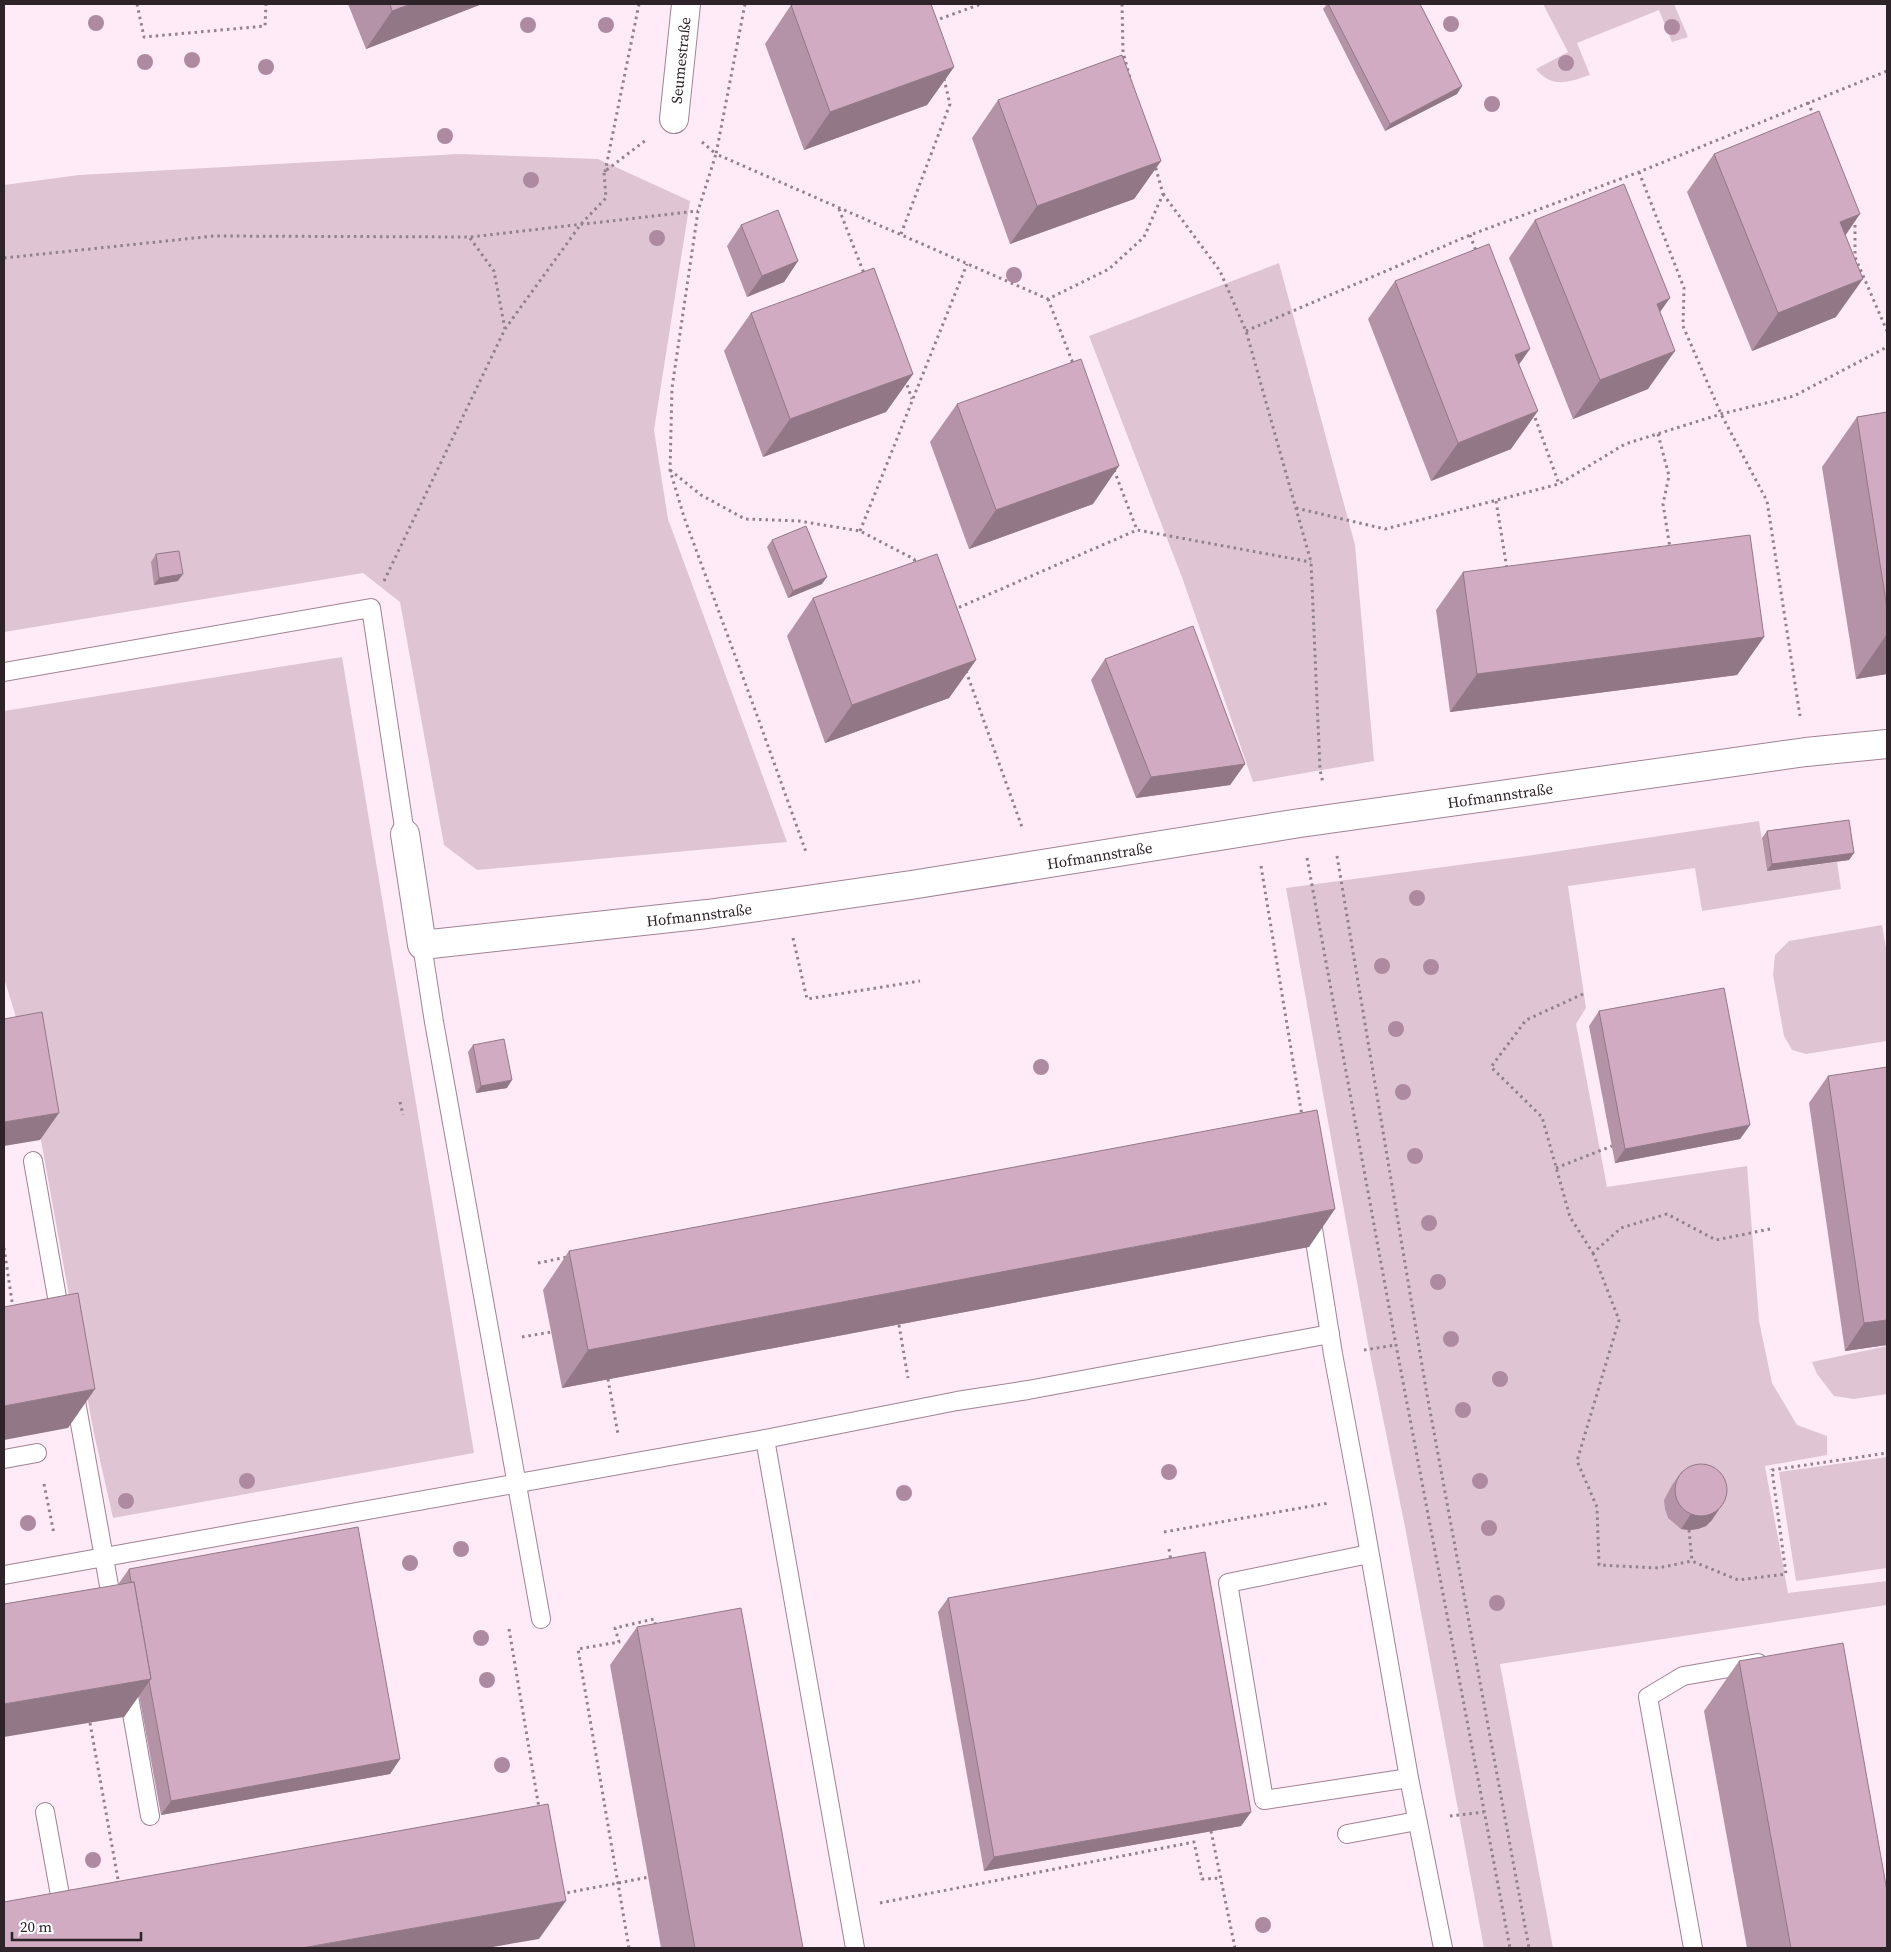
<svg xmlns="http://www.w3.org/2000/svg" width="1891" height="1952" viewBox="0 0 1891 1952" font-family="'Source Serif 4',serif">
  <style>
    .green { fill: #dfc5d4 }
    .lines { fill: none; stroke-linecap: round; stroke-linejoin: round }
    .lane-casing { stroke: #a08294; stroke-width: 20 }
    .street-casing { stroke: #a08294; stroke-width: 30 }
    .path { stroke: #90818a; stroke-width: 3; stroke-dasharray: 2.5 4; stroke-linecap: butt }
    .lane { stroke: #fff; stroke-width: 18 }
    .street { stroke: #fff; stroke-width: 28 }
    .tree { fill: #ae8aa1 }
    .wall { fill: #b493a6 }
    .shaded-wall { fill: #927887 }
    .building { fill: #d1abc1; stroke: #927887 }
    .labels { text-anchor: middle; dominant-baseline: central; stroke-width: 4; stroke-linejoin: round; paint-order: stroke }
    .street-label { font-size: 15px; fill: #2f232a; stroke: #fff }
  </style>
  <rect width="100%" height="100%" fill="#ffebf7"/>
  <!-- green -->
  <g class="green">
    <path d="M1543 4H1674L1688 37 1672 42 1659 10 1577 43 1590 75C1569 82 1552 89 1536 69L1568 52Z"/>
    <polygon points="459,154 598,159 690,201 654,430 668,519 787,842 477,870 444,845 400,602 363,573 4,632 4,185 79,175"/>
    <polygon points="1279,263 1355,545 1374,761 1253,782 1183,580 1089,336"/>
    <polygon points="342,657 474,1453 113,1518 93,1429 23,1040 4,978 4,711"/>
    <polygon points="1759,821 1767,871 1837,862 1841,889 1702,911 1695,868 1568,886 1586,1008 1576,1024 1607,1187 1747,1166 1759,1321 1772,1383 1797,1425 1827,1436 1827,1455 1765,1466 1788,1593 1887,1581 1887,1605 1500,1664 1553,1948 1484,1948 1405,1527 1369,1349 1286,888 1533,855"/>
    <polygon points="1882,925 1887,954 1887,1041 1806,1054 1792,1050 1784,1036 1773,975 1775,955 1789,941"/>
    <polygon points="1887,1346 1887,1394 1854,1399 1834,1396 1817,1374 1812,1362"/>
    <polygon points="1887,1457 1887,1568 1796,1581 1779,1472"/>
  </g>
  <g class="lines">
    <defs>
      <g id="lane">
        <polyline points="4,672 371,608 405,834"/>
        <polyline points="422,945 434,1022 541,1619"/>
        <polyline points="33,1161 61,1320"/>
        <polyline points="1311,1216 1333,1354 1360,1498 1409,1778 1443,1948"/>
        <polyline points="74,1390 113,1608"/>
        <polyline points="765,1439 855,1948"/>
        <polyline points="4,1459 37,1453"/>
        <polyline points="1369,1554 1228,1583 1264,1800 1409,1778"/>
        <polyline points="4,1575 765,1439 957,1401 1028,1390 1330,1334"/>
        <polyline points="127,1685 150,1816"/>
        <polyline points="45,1812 60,1895"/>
        <polyline points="1347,1834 1417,1821"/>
        <polyline points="1693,1948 1648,1697 1683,1676 1758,1663"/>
      </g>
      <g id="street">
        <path id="s1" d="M674 119 686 4"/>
        <path id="s2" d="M405 834 422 945 707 914 786 903 911 885 1300 823 1806 752 1887 744"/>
      </g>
    </defs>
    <!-- lane casing -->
    <use href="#lane" class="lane-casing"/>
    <!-- street casing -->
    <use href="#street" class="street-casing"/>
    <!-- path -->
    <g class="path">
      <polyline points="137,4 144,37 265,26 266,4"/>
      <polyline points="745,4 716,154 1048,299 1109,269 1144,237 1163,194 1155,165"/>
      <polyline points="1122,4 1123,52 1131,82"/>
      <polyline points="934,21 981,4"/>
      <polyline points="1808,102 1814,117"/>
      <polyline points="702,142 716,154 698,211 672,388 670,470 684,517 758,718 806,852"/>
      <polyline points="605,172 639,4"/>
      <polyline points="1639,172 1684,288 1683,326 1721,414 1767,501 1800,716"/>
      <polyline points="1163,194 1220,271 1246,331 1311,562 1320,770 1323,783"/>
      <polyline points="839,209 865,276"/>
      <polyline points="1853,219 1855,224 1855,257 1887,331"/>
      <polyline points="901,234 950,104 944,79"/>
      <polyline points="1470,235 1476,251"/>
      <polyline points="470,238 494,271 505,329"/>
      <polyline points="4,258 214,236 470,237 698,211"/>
      <polyline points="1048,299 1074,366"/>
      <polyline points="1246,331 1470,235 1639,172 1887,71"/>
      <polyline points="905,379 912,399"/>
      <polyline points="1533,412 1559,484"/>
      <polyline points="1658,434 1669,476 1663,504 1670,548"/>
      <polyline points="670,470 701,495 745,519 799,521 860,531 914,559 916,564"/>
      <polyline points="1114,470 1137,530 1311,562"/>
      <polyline points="1496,501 1507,569"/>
      <polyline points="1296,508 1385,529 1559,484 1625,444 1721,414 1794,396 1887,347"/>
      <polyline points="860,531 967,264"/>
      <polyline points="384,581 505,329 581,224 606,198 604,172 646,140"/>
      <polyline points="953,610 1137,530"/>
      <polyline points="966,671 1023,830"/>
      <polyline points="1337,856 1426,1389 1529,1948"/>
      <polyline points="1307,858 1396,1345 1510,1948"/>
      <polyline points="1261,866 1302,1116"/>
      <polyline points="793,938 807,999 920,981"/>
      <polyline points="1583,994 1526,1020 1491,1067 1542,1117 1570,1217 1593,1253 1621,1228 1667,1214 1716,1240 1770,1229"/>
      <polyline points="400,1102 403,1115"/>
      <polyline points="1556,1168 1612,1146"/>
      <polyline points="4,1248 13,1308"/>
      <polyline points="1593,1253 1619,1320 1577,1461 1597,1507 1599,1565 1658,1568 1692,1561 1738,1580 1786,1574 1772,1470 1887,1453"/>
      <polyline points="538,1263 567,1257"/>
      <polyline points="899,1325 908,1378"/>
      <polyline points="522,1337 551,1332"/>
      <polyline points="1364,1350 1396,1345"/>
      <polyline points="608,1379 618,1434"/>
      <polyline points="44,1484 54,1534"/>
      <polyline points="1689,1530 1692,1561"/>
      <polyline points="1164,1532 1329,1503"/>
      <polyline points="1169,1549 1171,1561"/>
      <polyline points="509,1629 539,1808"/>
      <polyline points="90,1723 119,1885"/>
      <polyline points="1450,1816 1484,1812"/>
      <polyline points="1211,1831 1235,1948"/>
      <polyline points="561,1894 649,1877"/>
      <polyline points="880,1903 1194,1842 1202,1879 1221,1878"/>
      <polyline points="629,1948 578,1649 619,1642 615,1628 654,1619 656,1627"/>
    </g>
    <!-- lane -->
    <use href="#lane" class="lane"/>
    <!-- street -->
    <use href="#street" class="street"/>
  </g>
  <!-- trees -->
  <g class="tree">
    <circle cx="96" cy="23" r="8"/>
    <circle cx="1451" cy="24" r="8"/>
    <circle cx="528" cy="25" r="8"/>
    <circle cx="606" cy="25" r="8"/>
    <circle cx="1672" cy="27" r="8"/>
    <circle cx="192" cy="60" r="8"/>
    <circle cx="145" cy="62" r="8"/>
    <circle cx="1566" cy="63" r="8"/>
    <circle cx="266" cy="67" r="8"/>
    <circle cx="1492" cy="104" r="8"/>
    <circle cx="445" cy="136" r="8"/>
    <circle cx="531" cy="180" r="8"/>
    <circle cx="657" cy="238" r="8"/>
    <circle cx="1014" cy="275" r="8"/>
    <circle cx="1417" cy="898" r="8"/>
    <circle cx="1382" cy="966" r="8"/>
    <circle cx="1431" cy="967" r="8"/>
    <circle cx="1396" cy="1029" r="8"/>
    <circle cx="1041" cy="1067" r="8"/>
    <circle cx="1403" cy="1092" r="8"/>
    <circle cx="1415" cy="1156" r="8"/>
    <circle cx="1429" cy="1223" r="8"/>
    <circle cx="1438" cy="1282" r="8"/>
    <circle cx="1451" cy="1339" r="8"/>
    <circle cx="1500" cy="1379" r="8"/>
    <circle cx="1463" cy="1410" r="8"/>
    <circle cx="1169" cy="1472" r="8"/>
    <circle cx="247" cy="1481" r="8"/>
    <circle cx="1480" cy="1481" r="8"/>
    <circle cx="904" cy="1493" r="8"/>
    <circle cx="126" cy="1501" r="8"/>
    <circle cx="28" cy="1523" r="8"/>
    <circle cx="1489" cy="1528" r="8"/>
    <circle cx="461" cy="1549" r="8"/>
    <circle cx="410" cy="1563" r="8"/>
    <circle cx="1497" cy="1603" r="8"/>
    <circle cx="481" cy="1638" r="8"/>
    <circle cx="487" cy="1680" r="8"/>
    <circle cx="502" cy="1765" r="8"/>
    <circle cx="93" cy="1860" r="8"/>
    <circle cx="1263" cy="1925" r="8"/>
  </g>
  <!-- wall -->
  <g class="wall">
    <polygon points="348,4 482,4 366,49"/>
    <polygon points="1327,4 1420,4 1462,86 1457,94 1385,131 1323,9"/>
    <polygon points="791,5 954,67 927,105 804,150 765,44"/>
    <polygon points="998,100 1161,161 1134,199 1010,244 972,138"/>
    <polygon points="1714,154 1845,236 1836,317 1752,351 1687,192"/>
    <polygon points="1535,220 1660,312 1648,389 1573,419 1509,258"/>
    <polygon points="741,225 798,261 784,282 747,297 727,246"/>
    <polygon points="1395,281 1519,364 1511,449 1431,481 1368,319"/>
    <polygon points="751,313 913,374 886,412 763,457 724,351"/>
    <polygon points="957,404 1093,504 969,549 930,442"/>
    <polygon points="1887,412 1887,674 1856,679 1822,467 1857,417"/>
    <polygon points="772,540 822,584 788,598 767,547"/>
    <polygon points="156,554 178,581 154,585 151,562"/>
    <polygon points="1463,572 1764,637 1737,675 1450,712 1436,610"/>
    <polygon points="813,598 976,660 949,698 825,743 787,636"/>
    <polygon points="1105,659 1245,764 1230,785 1136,798 1091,680"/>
    <polygon points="1767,831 1854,853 1849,860 1767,871 1762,838"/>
    <polygon points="1599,1011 1750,1125 1740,1139 1615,1163 1589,1026"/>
    <polygon points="473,1045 507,1088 476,1093 468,1052"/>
    <polygon points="1828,1076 1887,1345 1845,1351 1809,1103"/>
    <polygon points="1309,1247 562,1388 543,1290 569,1251"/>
    <polygon points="1682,1471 1712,1520 1706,1526 1698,1529 1689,1530 1681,1529 1668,1518 1665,1509 1664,1500 1672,1485"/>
    <polygon points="129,1569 400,1759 390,1774 161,1815 139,1695 124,1717 119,1583"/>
    <polygon points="948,1598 1251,1812 1241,1826 984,1871 938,1612"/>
    <polygon points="637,1627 803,1948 661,1948 610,1665"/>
    <polygon points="1739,1661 1887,1948 1747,1948 1704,1711"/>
  </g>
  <!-- shaded-wall -->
  <g class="shaded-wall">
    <polygon points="411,4 482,4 366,49 392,11"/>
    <polygon points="954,67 927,105 804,150 830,112"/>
    <polygon points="1462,86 1457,94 1385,131 1390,124"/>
    <polygon points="1161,161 1134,199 1010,244 1037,206"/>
    <polygon points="1860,214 1834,252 1840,222"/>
    <polygon points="798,261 784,282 747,297 762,276"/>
    <polygon points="1863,279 1836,317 1752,351 1778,313"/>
    <polygon points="1670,298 1643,336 1657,304"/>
    <polygon points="1530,349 1503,387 1515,355"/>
    <polygon points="1675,351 1648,389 1573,419 1600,380"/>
    <polygon points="913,374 886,412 763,457 790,419"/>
    <polygon points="1538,411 1511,449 1431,481 1458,443"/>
    <polygon points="1119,466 1093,504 969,549 996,510"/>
    <polygon points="183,574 178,581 154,585 159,578"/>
    <polygon points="827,577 822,584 788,598 793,591"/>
    <polygon points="1887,634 1887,674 1856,679"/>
    <polygon points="1764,637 1737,675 1450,712 1477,674"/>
    <polygon points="976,660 949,698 825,743 852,705"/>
    <polygon points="1245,764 1230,785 1136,798 1151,777"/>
    <polygon points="1854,853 1849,860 1767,871 1772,864"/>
    <polygon points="512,1080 507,1088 476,1093 481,1086"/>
    <polygon points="59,1113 40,1140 4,1146 4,1122"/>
    <polygon points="1750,1125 1740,1139 1615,1163 1625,1149"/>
    <polygon points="1335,1209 1309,1247 562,1388 588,1350"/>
    <polygon points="1887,1320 1887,1345 1845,1351 1864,1323"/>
    <polygon points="95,1389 68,1428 4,1440 4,1406"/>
    <polygon points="1722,1505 1712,1520 1706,1526 1698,1529 1689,1530 1681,1529 1691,1514"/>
    <polygon points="151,1679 124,1717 4,1737 4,1704"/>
    <polygon points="400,1759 390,1774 161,1815 171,1801"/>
    <polygon points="1251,1812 1241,1826 984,1871 994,1857"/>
    <polygon points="566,1901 539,1939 487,1948 302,1948"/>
  </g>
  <!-- building -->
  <g class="building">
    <polygon points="390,4 411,4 392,11"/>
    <polygon points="796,4 931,4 954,67 830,112 791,5"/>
    <polygon points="1328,4 1420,4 1462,86 1390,124"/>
    <polygon points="1122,55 1161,161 1037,206 998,100"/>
    <polygon points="1819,111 1860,214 1840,222 1863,279 1778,313 1714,154"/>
    <polygon points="1624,184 1670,298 1657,304 1675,351 1600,380 1535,220"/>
    <polygon points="778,210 798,261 762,276 741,225"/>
    <polygon points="1489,244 1530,349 1515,355 1538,411 1458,443 1395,281"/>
    <polygon points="874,268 913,374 790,419 751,313"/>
    <polygon points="1081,359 1119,466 996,510 957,404"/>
    <polygon points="1887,412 1887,608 1857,417"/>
    <polygon points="806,526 827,577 793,591 772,540"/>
    <polygon points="1750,535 1764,637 1477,674 1463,572"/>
    <polygon points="179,551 183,574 159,578 156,554"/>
    <polygon points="937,554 976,660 852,705 813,598"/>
    <polygon points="1193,626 1245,764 1151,777 1105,659"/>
    <polygon points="1849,820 1854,853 1772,864 1767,831"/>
    <polygon points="1724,988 1750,1125 1625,1149 1599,1011"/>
    <polygon points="42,1012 59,1113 4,1122 4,1019"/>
    <polygon points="504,1039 512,1080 481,1086 473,1045"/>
    <polygon points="1887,1067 1887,1320 1864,1323 1828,1076"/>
    <polygon points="1317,1110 1335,1209 588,1350 569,1251"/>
    <polygon points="78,1293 95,1389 4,1406 4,1307"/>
    <circle cx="1701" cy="1490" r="26"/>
    <polygon points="358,1527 400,1759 171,1801 149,1681 151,1679 134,1582 131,1582 129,1569"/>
    <polygon points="1205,1552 1251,1812 994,1857 948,1598"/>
    <polygon points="134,1582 151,1679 4,1704 4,1604"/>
    <polygon points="741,1608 803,1948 695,1948 637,1627"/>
    <polygon points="1843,1643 1887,1891 1887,1948 1791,1948 1739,1661"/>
    <polygon points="548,1804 566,1901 302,1948 4,1948 4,1902"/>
  </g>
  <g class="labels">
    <!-- street labels -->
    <g class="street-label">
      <text stroke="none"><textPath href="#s1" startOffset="59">Seumestraße</textPath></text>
      <text stroke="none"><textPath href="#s2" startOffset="1201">Hofmannstraße</textPath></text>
      <text stroke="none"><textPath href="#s2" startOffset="796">Hofmannstraße</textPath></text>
      <text stroke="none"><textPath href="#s2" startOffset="391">Hofmannstraße</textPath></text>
    </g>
  </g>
  <!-- border -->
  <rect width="1891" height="1952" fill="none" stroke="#2f232a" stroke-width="10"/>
  <!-- scale -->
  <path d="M12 1932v8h129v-8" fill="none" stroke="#2f232a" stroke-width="2.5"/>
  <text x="20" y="1932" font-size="15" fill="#2f232a" stroke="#ffffff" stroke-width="4" paint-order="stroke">20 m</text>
</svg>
